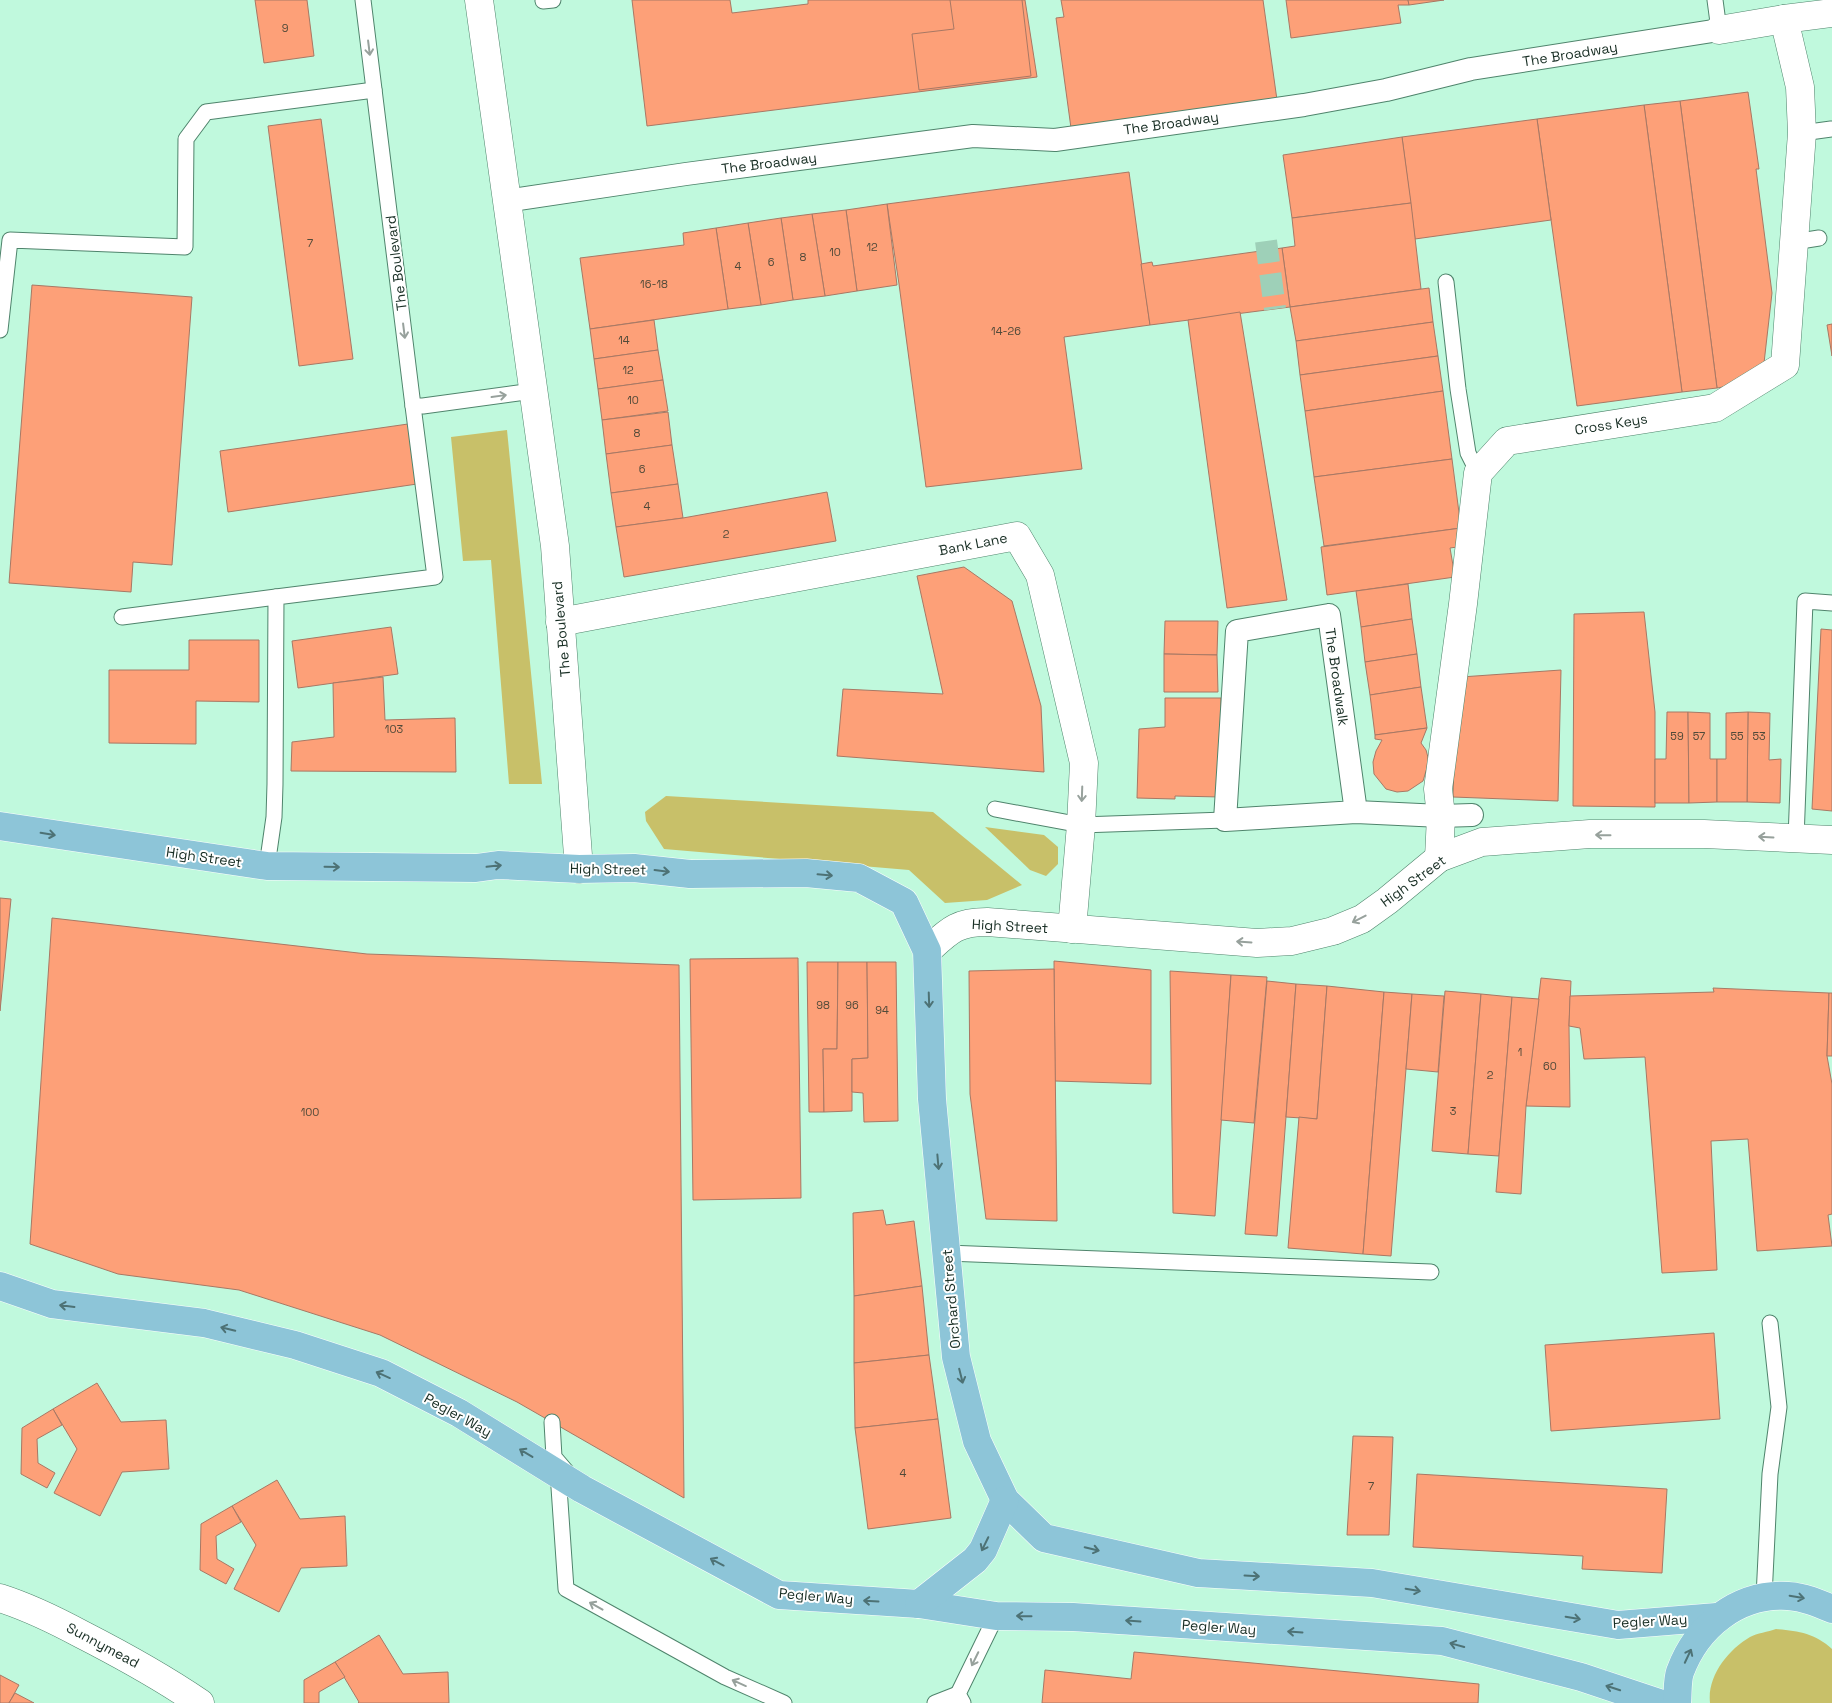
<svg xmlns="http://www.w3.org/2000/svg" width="1832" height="1703" viewBox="0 0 1832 1703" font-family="'Space Grotesk',sans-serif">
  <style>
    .green { fill: #c8c069 }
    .building { fill: #fda078; stroke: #a87864 }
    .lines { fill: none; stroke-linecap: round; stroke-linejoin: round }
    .pedestrian-tunnel { stroke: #9ed0b8; stroke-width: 22; stroke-dasharray: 22 11; stroke-linecap: butt }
    .service-casing { stroke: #4f846c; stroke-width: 17 }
    .pedestrian-casing { stroke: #4f846c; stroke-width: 24 }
    .minor-casing { stroke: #4f846c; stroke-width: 29 }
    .tertiary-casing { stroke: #4f846c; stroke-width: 29 }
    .primary-casing { stroke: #fff; stroke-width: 29 }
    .service { stroke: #fff; stroke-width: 15 }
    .pedestrian { stroke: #fff; stroke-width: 22 }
    .minor { stroke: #fff; stroke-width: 28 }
    .tertiary { stroke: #fff; stroke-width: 28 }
    .primary { stroke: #8dc5d8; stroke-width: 28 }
    .oneway { stroke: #97a19c }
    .oneway2 { stroke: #4d7275 }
    .labels { text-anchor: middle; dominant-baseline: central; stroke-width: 4; stroke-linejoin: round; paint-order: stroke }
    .number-label { font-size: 11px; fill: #514a39 }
    .street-label { font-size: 14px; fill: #182e24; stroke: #fff }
  </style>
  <rect width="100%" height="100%" fill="#c0f9dd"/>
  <!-- green -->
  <g class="green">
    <polygon points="507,430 542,784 509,784 491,560 463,561 451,437"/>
    <polygon points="666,796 933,812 1022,885 987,900 945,903 909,870 664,849 646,821 645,812"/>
    <polygon points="985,827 1044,835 1058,847 1058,864 1046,876 1030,870"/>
    <path d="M1776 1629C1798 1631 1815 1633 1832 1649V1703H1710C1707 1676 1728 1650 1750 1637 1757 1633 1768 1632 1776 1629Z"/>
  </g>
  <!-- building -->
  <g class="building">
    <polygon points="255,0 307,0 314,56 264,63"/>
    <polygon points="632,0 730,0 732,13 808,4 808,0 1025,0 1037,77 647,126"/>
    <polygon points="950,0 1022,0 1031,76 919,90 912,34 954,29"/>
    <polygon points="1061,0 1263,0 1277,100 1071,128 1056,18 1064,17"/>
    <polygon points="1286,0 1408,0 1409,5 1398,5 1401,23 1291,38"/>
    <polygon points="1408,0 1444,0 1409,5"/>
    <polygon points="1748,92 1759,169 1756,169 1772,293 1764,363 1746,383 1717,388 1680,101"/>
    <polygon points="1680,101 1717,388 1682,392 1644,105"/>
    <polygon points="1644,105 1682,392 1577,406 1537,119"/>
    <polygon points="321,119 353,359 299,366 268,126"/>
    <polygon points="1537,119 1551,220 1415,239 1402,137"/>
    <polygon points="1402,137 1411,203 1292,218 1283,155"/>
    <polygon points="1129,172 1150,325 1064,337 1082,469 926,487 899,284 887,204"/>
    <polygon points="1411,203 1421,289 1290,307 1282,248 1295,246 1292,218"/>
    <polygon points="887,204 897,285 857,291 846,210"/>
    <polygon points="846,210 857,291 825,296 812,214"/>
    <polygon points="812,214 825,296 793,300 781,218"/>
    <polygon points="781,218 793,300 761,305 748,223"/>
    <polygon points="748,223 761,305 728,309 716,228"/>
    <polygon points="716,228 728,309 590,329 580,258 684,245 683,233"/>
    <polygon points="1282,248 1290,307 1150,325 1141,264 1152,262 1153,266"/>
    <polygon points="32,285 192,297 172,565 133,562 131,592 9,583"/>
    <polygon points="1429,288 1433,322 1296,341 1290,307"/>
    <polygon points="1240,312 1287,600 1227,608 1188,320"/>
    <polygon points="654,320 658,350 594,359 590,329"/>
    <polygon points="1433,322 1438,356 1300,375 1296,341"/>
    <polygon points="1832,324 1832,356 1827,325"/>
    <polygon points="658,350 663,380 598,389 594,359"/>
    <polygon points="1438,356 1443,391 1305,411 1300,375"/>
    <polygon points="663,380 668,411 602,420 598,389"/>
    <polygon points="1443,391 1452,459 1314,477 1305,411"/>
    <polygon points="668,412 672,445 606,454 602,420"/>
    <polygon points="408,424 417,484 228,512 220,451"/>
    <polygon points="672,445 678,484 611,493 606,454"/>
    <polygon points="1452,459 1461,528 1324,546 1314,477"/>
    <polygon points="678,484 683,518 616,527 611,493"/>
    <polygon points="827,492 836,541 624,577 616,527 683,518"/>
    <polygon points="1461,528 1464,546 1450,548 1455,577 1327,595 1321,547"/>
    <polygon points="964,567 1012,601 1041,706 1044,772 837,756 843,689 943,694 917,576"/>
    <polygon points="1408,584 1412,619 1361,627 1356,591"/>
    <polygon points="1644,612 1655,712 1655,807 1573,806 1574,614"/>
    <polygon points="1412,619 1417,654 1365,662 1361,627"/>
    <polygon points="1165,621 1218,621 1217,655 1164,654"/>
    <polygon points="391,627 398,674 298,688 292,641"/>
    <polygon points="1821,629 1832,630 1832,811 1812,809"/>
    <polygon points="189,640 259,640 259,702 196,701 196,744 109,743 109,670 189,670"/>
    <polygon points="1164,654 1217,655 1218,692 1164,692"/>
    <polygon points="1417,654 1421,687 1370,695 1365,662"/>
    <polygon points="1561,670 1558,801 1453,797 1456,702 1461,677"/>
    <polygon points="383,677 385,720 455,718 456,772 291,771 292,742 334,737 333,683"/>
    <polygon points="1421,687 1427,728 1375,735 1370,695"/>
    <polygon points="1165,698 1221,698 1221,797 1175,796 1175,799 1137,798 1139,729 1165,727"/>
    <polygon points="1667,712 1688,712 1689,803 1655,803 1655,759 1666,759"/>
    <polygon points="1688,712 1710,713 1710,759 1717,759 1717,802 1689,803"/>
    <polygon points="1748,712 1770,713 1769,760 1781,759 1780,803 1747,802"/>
    <polygon points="1748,712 1747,802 1717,802 1717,759 1726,759 1726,713"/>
    <polygon points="1427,728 1421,743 1426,750 1429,761 1423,781 1408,791 1397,792 1386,789 1374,774 1373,762 1376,751 1382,740 1375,739 1375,735"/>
    <polygon points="0,898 11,899 0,1011"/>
    <polygon points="52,918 367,954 679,965 684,1498 517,1402 380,1335 239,1290 118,1274 30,1244"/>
    <polygon points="798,958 801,1198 693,1200 690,959"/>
    <polygon points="1054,961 1151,970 1151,1084 1055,1081"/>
    <polygon points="807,962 838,962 837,1049 823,1049 824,1112 809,1112"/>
    <polygon points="838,962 867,962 868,1058 852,1059 852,1111 824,1112 823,1049 837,1049"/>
    <polygon points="867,962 896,962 898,1121 864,1122 863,1093 852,1092 852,1059 868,1058"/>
    <polygon points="1054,969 1057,1221 986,1219 970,1094 969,971"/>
    <polygon points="1170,971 1231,975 1215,1216 1173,1213"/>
    <polygon points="1231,975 1267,977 1254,1123 1221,1120"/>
    <polygon points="1541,978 1571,981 1569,1026 1570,1107 1526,1106"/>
    <polygon points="1267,981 1296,984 1277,1236 1245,1234"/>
    <polygon points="1296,984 1327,986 1317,1119 1286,1117"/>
    <polygon points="1327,986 1384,992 1363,1254 1288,1248 1299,1117 1317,1119"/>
    <polygon points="1713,988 1829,993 1827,1056 1832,1084 1832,1214 1828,1215 1832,1246 1757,1251 1748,1139 1711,1141 1717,1270 1662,1273 1645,1057 1584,1059 1580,1028 1569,1026 1570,996 1714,992"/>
    <polygon points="1445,991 1481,994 1468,1154 1432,1151"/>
    <polygon points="1384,992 1412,994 1391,1256 1363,1254"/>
    <polygon points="1829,993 1832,993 1832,1056 1827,1056"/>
    <polygon points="1412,994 1444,996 1438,1072 1406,1069"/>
    <polygon points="1481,994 1512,997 1499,1156 1468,1154"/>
    <polygon points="1512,997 1539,999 1526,1106 1521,1194 1496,1192"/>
    <polygon points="883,1210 886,1225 914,1221 922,1286 854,1296 853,1213"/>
    <polygon points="922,1286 929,1355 854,1363 854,1296"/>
    <polygon points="1714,1333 1720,1419 1551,1431 1545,1345"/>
    <polygon points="929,1355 938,1419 855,1428 854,1363"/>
    <polygon points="97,1383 121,1422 166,1420 169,1469 122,1472 100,1516 54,1493 77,1449 53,1409"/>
    <polygon points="53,1409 62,1425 37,1439 38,1463 55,1473 47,1488 21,1474 22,1428"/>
    <polygon points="938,1419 951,1518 868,1529 855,1428"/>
    <polygon points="1353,1436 1393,1437 1389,1535 1347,1535"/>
    <polygon points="1417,1474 1667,1489 1662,1573 1582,1569 1583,1556 1413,1547"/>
    <polygon points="277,1480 300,1519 345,1516 347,1566 301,1568 279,1612 234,1589 256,1545 232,1506"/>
    <polygon points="232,1506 241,1522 216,1536 217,1559 234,1569 226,1584 200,1570 201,1524"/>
    <polygon points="379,1635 403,1674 448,1672 449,1703 358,1703 359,1702 335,1662"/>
    <polygon points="1134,1652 1479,1684 1478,1703 1042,1703 1045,1670 1131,1679"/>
    <polygon points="335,1662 345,1677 319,1692 319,1703 304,1703 304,1680"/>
    <polygon points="0,1675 19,1685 9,1703 0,1703"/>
    <polygon points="15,1693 34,1703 9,1703"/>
  </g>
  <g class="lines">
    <!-- pedestrian-tunnel -->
    <polyline class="pedestrian-tunnel" points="1266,241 1275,309"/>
    <defs>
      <g id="service">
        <polyline points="363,0 413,406 423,406 533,391"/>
        <polyline points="1715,0 1719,30"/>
        <polyline points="543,1 553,0"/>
        <polyline points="1802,133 1831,129"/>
        <polyline points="1794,242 1819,238"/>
        <polyline points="1446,282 1458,389 1468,453 1478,473"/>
        <polyline points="0,330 10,240 185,247 186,139 206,112 374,90"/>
        <polyline points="122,617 276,597"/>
        <polyline points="995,809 1081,825 1225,820"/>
        <polyline points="1796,839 1805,601 1832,603"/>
        <polyline points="267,866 274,817 275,784 276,597 435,577 413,406"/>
        <polyline points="947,1253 1431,1272"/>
        <polyline points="552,1422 554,1457 566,1471"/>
        <polyline points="558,1473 566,1589 725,1677 784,1703"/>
        <polyline points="1764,1597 1770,1474 1779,1407 1770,1323"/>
        <polyline points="935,1703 958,1694"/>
        <polyline points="963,1703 958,1694 996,1616"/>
      </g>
      <g id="pedestrian">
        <polyline points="506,201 686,174 973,136 1055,140 1304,105 1386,90 1471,69 1719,30"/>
        <polyline points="1356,812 1329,615 1237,631 1225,820 1356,812 1441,816 1472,815"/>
      </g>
      <g id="minor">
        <polyline points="1719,30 1784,19 1832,13"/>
        <polyline points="560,622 1017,536 1040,575 1084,763 1081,825 1072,929"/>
        <polyline points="1439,858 1441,816 1438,789 1463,604 1478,473 1507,441 1715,408 1785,365 1802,133 1800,87 1784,19"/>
        <path d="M927 951C949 931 956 922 987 922L1257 943 1292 941 1333 931 1362 919 1387 901 1439 858 1482 842 1590 834H1704L1832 840"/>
        <path d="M0 1598C28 1607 55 1620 81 1634 122 1655 162 1677 200 1703"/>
      </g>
      <polyline id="tertiary" points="479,0 555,546 579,869"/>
      <g id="primary">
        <polyline points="0,826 267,866 476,868 498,865 579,869 634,868 690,874 806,873 859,878 904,902 927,951 932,1099 956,1357 977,1441 1005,1500 1044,1538 1198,1573 1372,1583 1618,1625 1717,1617"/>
        <polyline points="0,1286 52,1304 204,1323 295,1345 381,1373 459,1413 582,1489 779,1595 919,1604 996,1616 1073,1617 1442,1641 1581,1677 1659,1703"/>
        <polyline points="919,1604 975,1560 983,1550 1005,1500"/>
        <path d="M1677 1703C1678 1693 1677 1681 1680 1672 1697 1626 1738 1593 1788 1596 1804 1597 1818 1603 1832 1609"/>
      </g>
    </defs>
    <!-- service casing -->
    <use href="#service" class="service-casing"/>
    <!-- pedestrian casing -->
    <use href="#pedestrian" class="pedestrian-casing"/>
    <!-- minor casing -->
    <use href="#minor" class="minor-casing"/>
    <!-- tertiary casing -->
    <use href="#tertiary" class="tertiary-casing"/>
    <!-- primary casing -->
    <use href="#primary" class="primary-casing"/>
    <!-- service -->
    <use href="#service" class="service"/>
    <!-- pedestrian -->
    <use href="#pedestrian" class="pedestrian"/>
    <!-- minor -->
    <use href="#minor" class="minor"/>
    <!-- tertiary -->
    <use href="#tertiary" class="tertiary"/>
    <!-- primary -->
    <use href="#primary" class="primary"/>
  </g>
  <!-- one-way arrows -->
  <defs><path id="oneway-shaft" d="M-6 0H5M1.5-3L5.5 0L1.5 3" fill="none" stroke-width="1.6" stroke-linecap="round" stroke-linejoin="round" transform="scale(1.25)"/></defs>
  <g class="oneway">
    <use href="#oneway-shaft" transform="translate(369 48) rotate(83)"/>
    <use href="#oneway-shaft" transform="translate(404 331) rotate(83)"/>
    <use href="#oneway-shaft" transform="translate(499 396) rotate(-8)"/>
    <use href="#oneway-shaft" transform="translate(1082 794) rotate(92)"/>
    <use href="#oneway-shaft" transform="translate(1603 835) rotate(-179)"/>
    <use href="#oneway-shaft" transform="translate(1766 837) rotate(-177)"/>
    <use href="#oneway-shaft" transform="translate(1359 919) rotate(153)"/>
    <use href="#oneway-shaft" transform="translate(1244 942) rotate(-176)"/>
    <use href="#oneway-shaft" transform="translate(596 1606) rotate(-151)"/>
    <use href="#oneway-shaft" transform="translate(975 1659) rotate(116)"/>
    <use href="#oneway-shaft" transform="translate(739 1683) rotate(-156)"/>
  </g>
  <g class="oneway2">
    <use href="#oneway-shaft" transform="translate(48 834) rotate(9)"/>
    <use href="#oneway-shaft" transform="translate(494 866) rotate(-6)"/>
    <use href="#oneway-shaft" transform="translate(332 867) rotate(1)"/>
    <use href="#oneway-shaft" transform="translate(662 871) rotate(7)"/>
    <use href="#oneway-shaft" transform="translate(825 875) rotate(5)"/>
    <use href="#oneway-shaft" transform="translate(929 1000) rotate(88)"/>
    <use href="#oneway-shaft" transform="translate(938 1162) rotate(85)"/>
    <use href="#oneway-shaft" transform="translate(67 1306) rotate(-173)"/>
    <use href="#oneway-shaft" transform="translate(228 1329) rotate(-166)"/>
    <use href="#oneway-shaft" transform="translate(383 1375) rotate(-156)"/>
    <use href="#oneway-shaft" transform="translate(961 1376) rotate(76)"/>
    <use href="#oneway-shaft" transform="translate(526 1453) rotate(-149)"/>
    <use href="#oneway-shaft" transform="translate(985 1544) rotate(116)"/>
    <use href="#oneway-shaft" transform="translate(1092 1549) rotate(13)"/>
    <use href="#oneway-shaft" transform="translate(717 1562) rotate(-152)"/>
    <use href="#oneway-shaft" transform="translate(1252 1576) rotate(3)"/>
    <use href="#oneway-shaft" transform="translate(1413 1590) rotate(10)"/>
    <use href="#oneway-shaft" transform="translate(1797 1597) rotate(10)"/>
    <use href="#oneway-shaft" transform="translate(871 1601) rotate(-177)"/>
    <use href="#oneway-shaft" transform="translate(1024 1616) rotate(-179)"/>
    <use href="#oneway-shaft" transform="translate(1573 1618) rotate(10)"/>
    <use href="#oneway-shaft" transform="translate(1133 1621) rotate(-176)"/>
    <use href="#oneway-shaft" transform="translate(1295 1632) rotate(-176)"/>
    <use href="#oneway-shaft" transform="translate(1457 1645) rotate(-165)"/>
    <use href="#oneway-shaft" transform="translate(1688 1656) rotate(-65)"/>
    <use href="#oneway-shaft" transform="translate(1613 1688) rotate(-162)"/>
  </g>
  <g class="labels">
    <!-- number labels -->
    <g class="number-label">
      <text x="285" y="28">9</text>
      <text x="310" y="243">7</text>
      <text x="872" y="247">12</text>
      <text x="835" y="252">10</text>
      <text x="803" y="257">8</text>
      <text x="771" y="262">6</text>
      <text x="738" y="266">4</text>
      <text x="654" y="284">16-18</text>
      <text x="1006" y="331">14-26</text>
      <text x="624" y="340">14</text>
      <text x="628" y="370">12</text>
      <text x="633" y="400">10</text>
      <text x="637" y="433">8</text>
      <text x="642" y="469">6</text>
      <text x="647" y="506">4</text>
      <text x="726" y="534">2</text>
      <text x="394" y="729">103</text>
      <text x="1677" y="736">59</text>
      <text x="1699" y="736">57</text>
      <text x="1737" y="736">55</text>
      <text x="1759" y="736">53</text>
      <text x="823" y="1005">98</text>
      <text x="852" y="1005">96</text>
      <text x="882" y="1010">94</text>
      <text x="1520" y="1052">1</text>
      <text x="1550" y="1066">60</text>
      <text x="1490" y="1075">2</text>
      <text x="1453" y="1111">3</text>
      <text x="310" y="1112">100</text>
      <text x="903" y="1473">4</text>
      <text x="1371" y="1486">7</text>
    </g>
    <!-- street labels -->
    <g class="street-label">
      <text transform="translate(1570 54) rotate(-9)">The Broadway</text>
      <text transform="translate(1171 123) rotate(-8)">The Broadway</text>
      <text transform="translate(769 163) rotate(-7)">The Broadway</text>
      <text transform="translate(396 263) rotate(-97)">The Boulevard</text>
      <text transform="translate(1611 424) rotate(-9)">Cross Keys</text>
      <text transform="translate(973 544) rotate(-11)">Bank Lane</text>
      <text transform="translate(561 629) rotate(-95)">The Boulevard</text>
      <text transform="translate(1337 677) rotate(82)">The Broadwalk</text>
      <text transform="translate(204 857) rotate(8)">High Street</text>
      <text transform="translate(608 869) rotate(1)">High Street</text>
      <text transform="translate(1413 881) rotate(-36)">High Street</text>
      <text transform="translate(1010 926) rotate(3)">High Street</text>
      <text transform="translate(951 1299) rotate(-95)">Orchard Street</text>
      <text transform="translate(458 1415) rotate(29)">Pegler Way</text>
      <text transform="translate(816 1596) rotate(5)">Pegler Way</text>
      <text transform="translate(1650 1621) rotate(-3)">Pegler Way</text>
      <text transform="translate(1219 1627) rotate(4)">Pegler Way</text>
      <text transform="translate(103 1645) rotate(28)">Sunnymead</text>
    </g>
  </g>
</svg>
